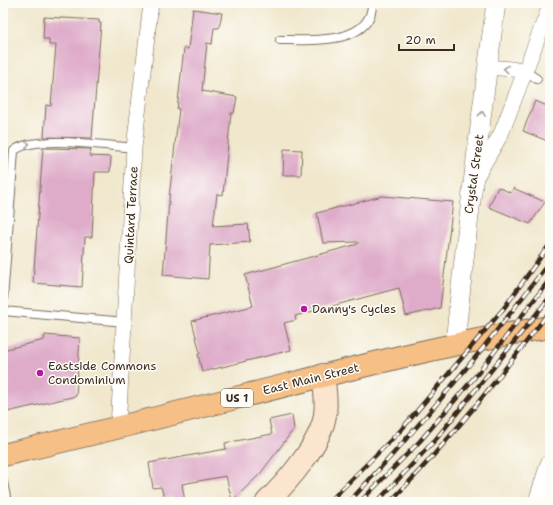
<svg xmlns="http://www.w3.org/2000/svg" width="553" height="505" viewBox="0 0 553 505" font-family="'Shantell Sans',sans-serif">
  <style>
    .building { fill: #deabc9 }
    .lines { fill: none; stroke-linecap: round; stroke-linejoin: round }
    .service-casing { stroke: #7a6c5b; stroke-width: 10 }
    .minor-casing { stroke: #7a6c5b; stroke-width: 16 }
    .tertiary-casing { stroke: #7a6c5b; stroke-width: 20 }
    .secondary-casing { stroke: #7a6c5b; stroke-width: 24 }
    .primary-casing { stroke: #7a6c5b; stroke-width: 24 }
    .service { stroke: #fff; stroke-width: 8 }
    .minor { stroke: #fff; stroke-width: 15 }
    .tertiary { stroke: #fff; stroke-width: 19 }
    .secondary { stroke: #fbe5cf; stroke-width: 22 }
    .primary { stroke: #f5bf86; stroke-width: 22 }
    .rail-casing { stroke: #3b2a1e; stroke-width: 4.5 }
    .rail { stroke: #fdfcf7; stroke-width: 3; stroke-dasharray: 9; stroke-linecap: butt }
    .oneway { stroke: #a79f9a }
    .poi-dot { fill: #b5179e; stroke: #fdfcf7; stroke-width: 1.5 }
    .labels { text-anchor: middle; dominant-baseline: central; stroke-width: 3; stroke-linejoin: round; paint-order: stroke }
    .shield { fill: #fdfcf7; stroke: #75695f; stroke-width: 1 }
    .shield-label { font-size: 11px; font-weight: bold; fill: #3b2a1e }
    .street-label { font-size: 12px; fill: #3b2a1e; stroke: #fdfcf7 }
    .poi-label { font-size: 12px; fill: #3b2a1e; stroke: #fdfcf7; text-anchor: start }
  </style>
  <rect width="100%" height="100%" fill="#fdfcf7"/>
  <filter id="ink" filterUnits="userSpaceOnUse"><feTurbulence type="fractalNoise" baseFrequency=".025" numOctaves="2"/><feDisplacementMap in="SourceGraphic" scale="8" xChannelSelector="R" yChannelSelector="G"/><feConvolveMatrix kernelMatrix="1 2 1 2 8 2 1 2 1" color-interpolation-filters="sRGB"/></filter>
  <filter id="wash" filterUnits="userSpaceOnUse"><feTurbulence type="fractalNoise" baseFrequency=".012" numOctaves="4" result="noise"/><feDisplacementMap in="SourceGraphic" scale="16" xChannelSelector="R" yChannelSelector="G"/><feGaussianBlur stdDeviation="0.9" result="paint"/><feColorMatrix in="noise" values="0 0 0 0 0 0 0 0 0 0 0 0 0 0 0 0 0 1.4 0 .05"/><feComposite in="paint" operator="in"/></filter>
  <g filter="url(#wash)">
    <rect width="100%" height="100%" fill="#f0e7cc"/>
    <g id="blocks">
      <!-- building -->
      <g class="building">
        <polygon points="193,9 222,13 219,28 214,28 212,44 207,43 202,91 237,97 234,113 231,113 223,195 217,194 213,226 248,224 250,242 210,245 208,279 163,275 170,189 179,109 177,109 179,93 184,48 188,49"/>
        <polygon points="44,17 99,20 99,23 101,23 92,138 44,137 46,105 51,106 56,45 49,45 49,39 43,39"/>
        <polygon points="535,101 550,107 550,142 523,131"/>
        <polygon points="43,148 91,149 90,156 111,157 110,172 95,172 92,237 85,237 82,287 33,283"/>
        <polygon points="284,149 302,150 301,175 283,175"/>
        <polygon points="498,187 511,193 513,188 545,202 530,224 489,207"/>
        <polygon points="382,196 453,202 440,308 406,316 399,288 295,316 296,320 284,323 291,350 202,372 198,354 200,353 192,321 253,306 245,275 358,244 358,242 323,243 317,213"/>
        <polygon points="45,335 80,338 76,396 3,413 3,350 44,340"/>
        <polygon points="292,415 294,429 260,474 232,501 226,476 182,484 185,502 176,502 171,497 164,498 161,487 153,488 149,463 226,449 225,443 272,434 269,420"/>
      </g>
    </g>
  </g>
  <g filter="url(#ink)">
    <use href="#blocks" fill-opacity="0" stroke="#7a6c5b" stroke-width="1"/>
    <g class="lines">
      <defs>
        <g id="service">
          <path d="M280 40C307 40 373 46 372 3"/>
          <polyline points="524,70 537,79"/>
          <path d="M3 300 14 151C32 134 108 146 134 148"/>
          <polyline points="3,311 125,322"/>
          <polyline points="3,482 7,502"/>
        </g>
        <g id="minor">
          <polyline points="487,67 524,70"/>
          <polyline points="475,179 501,134 550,6"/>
          <polyline points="118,428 134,148 151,3"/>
        </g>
        <g id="tertiary">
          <path d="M455 344C466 230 481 117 496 3"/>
          <polyline points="538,502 550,464"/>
        </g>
        <path id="secondary" d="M267 502C287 482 321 444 325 415 327 402 325 388 323 375"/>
        <path id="primary" d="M3 455C84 436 166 416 247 395 347 370 447 343 550 327"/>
      </defs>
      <!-- service casing -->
      <use href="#service" class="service-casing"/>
      <!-- minor casing -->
      <use href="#minor" class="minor-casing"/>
      <!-- tertiary casing -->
      <use href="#tertiary" class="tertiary-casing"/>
      <!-- secondary casing -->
      <use href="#secondary" class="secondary-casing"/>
      <!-- primary casing -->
      <use href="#primary" class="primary-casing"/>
      <!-- service -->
      <use href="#service" class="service"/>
      <!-- minor -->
      <use href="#minor" class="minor"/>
      <!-- tertiary -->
      <use href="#tertiary" class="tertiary"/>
      <!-- secondary -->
      <use href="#secondary" class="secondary"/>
      <!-- primary -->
      <use href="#primary" class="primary"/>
      <defs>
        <g id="rail">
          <polyline points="329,502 401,430 504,308 550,244"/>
          <path d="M349 502C421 425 488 345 550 261"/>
          <polyline points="360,502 420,441 479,372 550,279"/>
          <polyline points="377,502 436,439 550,297"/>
          <path d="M390 502C448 443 500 376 550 311"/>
        </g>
      </defs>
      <!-- rail casing -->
      <use href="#rail" class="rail-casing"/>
      <!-- rail -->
      <use href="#rail" class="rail"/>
    </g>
    <!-- one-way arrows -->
    <defs><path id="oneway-chevron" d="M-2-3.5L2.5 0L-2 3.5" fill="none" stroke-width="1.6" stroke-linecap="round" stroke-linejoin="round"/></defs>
    <g class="oneway">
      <use href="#oneway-chevron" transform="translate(506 69) rotate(-175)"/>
      <use href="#oneway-chevron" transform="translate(482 114) rotate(-83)"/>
      <use href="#oneway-chevron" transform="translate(27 144) rotate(-14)"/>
    </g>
  </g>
  <!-- markers -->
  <g class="poi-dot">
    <circle cx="304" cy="309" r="4"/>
    <circle cx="40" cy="373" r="4"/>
  </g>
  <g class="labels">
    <!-- shield labels -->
    <rect class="shield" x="221" y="389" width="32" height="18" rx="3"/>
    <g class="shield-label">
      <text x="237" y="398">US 1</text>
    </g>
    <!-- street labels -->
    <g class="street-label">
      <text transform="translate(474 174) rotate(-82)">Crystal Street</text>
      <text transform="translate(131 215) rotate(-87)">Quintard Terrace</text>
      <text transform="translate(311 379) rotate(-14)">East Main Street</text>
    </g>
    <!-- poi labels -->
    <g class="poi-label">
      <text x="312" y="309">Danny's Cycles</text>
      <text x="48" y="366">Eastside Commons<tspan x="48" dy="14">Condominium</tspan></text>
    </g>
  </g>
  <!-- margin -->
  <rect width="553" height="505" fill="none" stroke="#fdfcf7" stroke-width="16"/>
  <!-- scale -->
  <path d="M399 44v6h55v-6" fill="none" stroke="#3b2a1e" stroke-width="2"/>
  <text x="405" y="44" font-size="12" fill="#3b2a1e" stroke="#fdfcf7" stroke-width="3" paint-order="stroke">20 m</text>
</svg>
